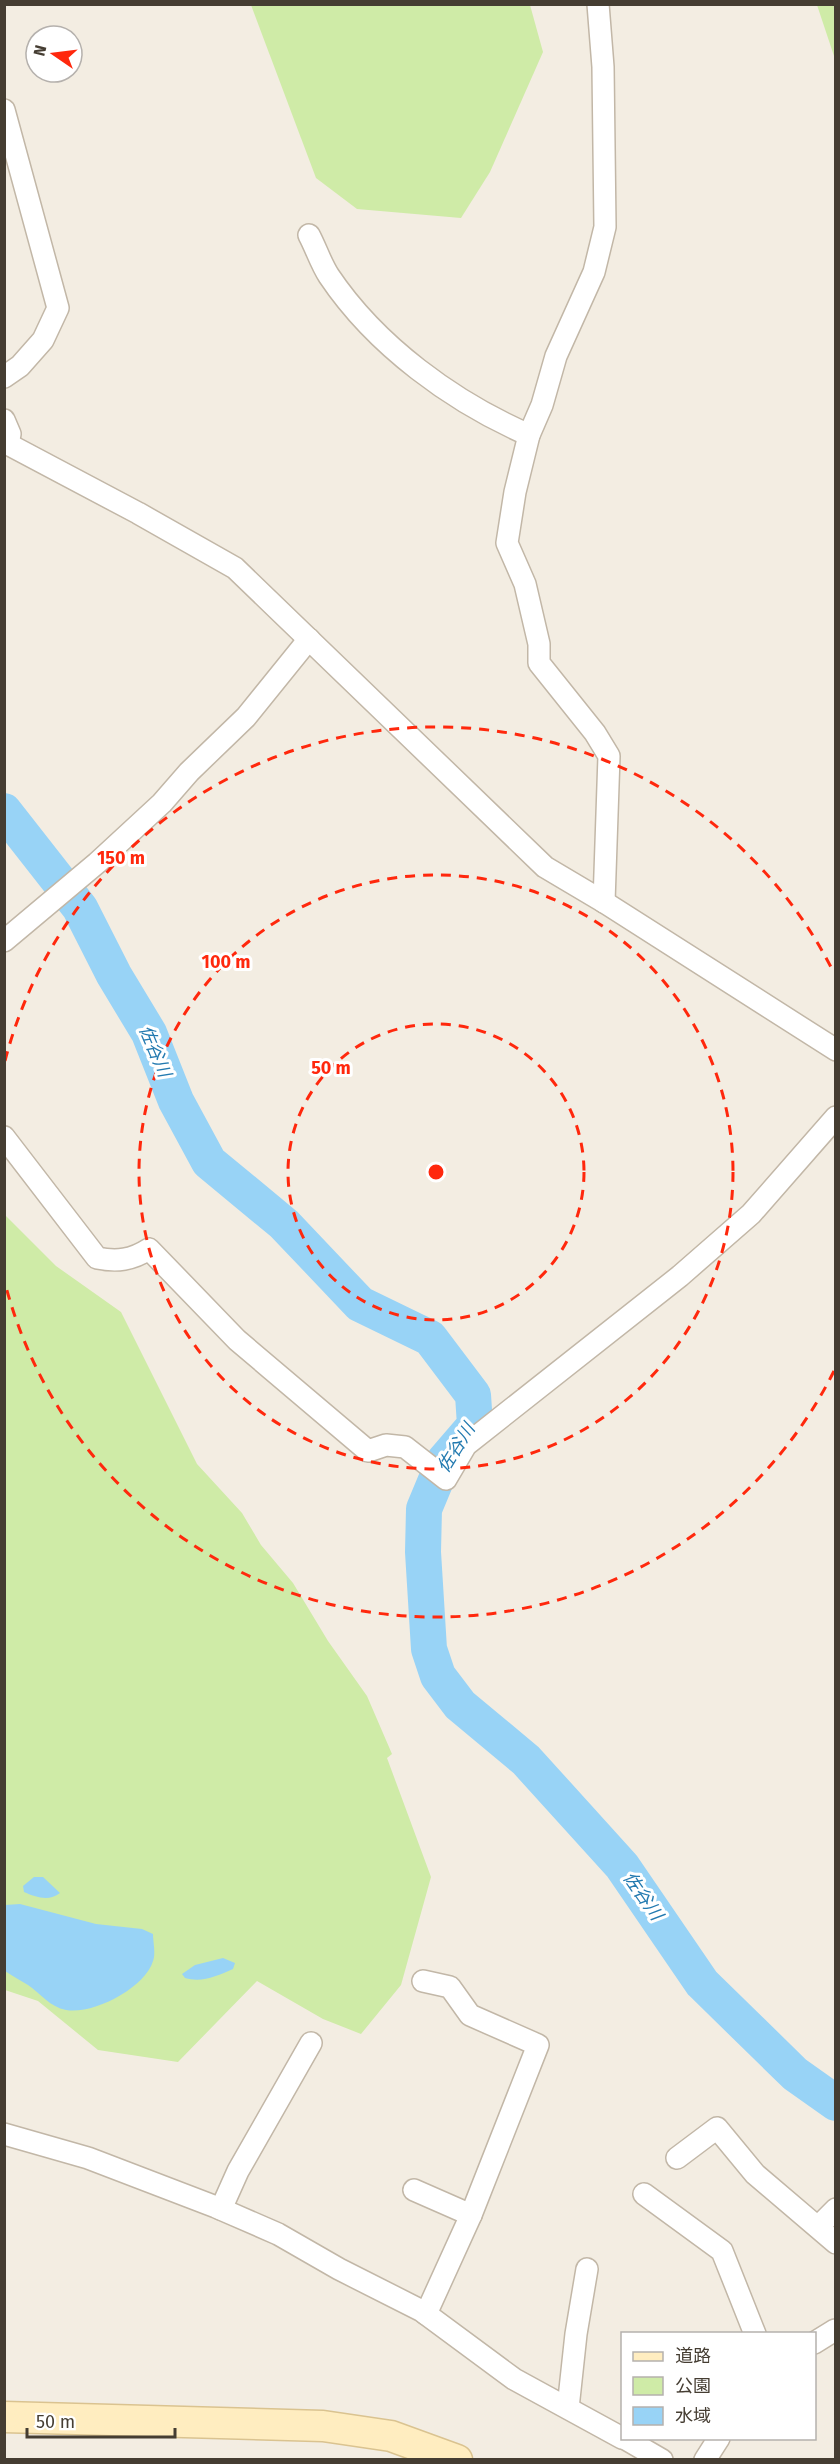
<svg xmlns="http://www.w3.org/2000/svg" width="840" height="2464" viewBox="0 0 840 2464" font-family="'Fira Sans','Noto Sans JP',sans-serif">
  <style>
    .green { fill: #cfeba7 }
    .water { fill: #98d3f6 }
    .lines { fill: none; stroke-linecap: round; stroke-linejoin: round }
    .river { stroke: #98d3f6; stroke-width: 36 }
    .street-casing { stroke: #c2b7a7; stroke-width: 24 }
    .secondary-casing { stroke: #dac390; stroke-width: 33 }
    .street { stroke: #fff; stroke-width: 21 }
    .secondary { stroke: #ffedc0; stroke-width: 30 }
    .ring { fill: none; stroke: #ff280d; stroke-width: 3; stroke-dasharray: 10 8 }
    .labels { text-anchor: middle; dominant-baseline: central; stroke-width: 6; stroke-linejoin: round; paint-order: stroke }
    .water-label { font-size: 18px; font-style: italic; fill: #237ab0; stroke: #fff }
    .centre { fill: #ff280d; stroke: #fff; stroke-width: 3 }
    .ring-label { font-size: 18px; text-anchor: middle; font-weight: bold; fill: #ff280d; stroke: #fff; stroke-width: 6; stroke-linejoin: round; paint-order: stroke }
  </style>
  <rect width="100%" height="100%" fill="#f3ede2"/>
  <!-- green -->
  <g class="green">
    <polygon points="251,5 530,5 543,52 490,172 461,218 357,209 316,178"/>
    <polygon points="817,5 835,5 835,59"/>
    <polygon points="4,1214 56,1266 121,1312 197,1464 242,1513 261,1545 293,1583 328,1641 367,1696 392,1754 387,1758 431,1877 401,1985 361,2034 323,2019 257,1981 178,2062 98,2050 38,2001 5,1990"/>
  </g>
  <!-- water -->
  <g class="water">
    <path d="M34 1877H43L60 1893C49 1902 35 1897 24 1892L23 1886Z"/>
    <path d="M20 1904 96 1924 142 1929 153 1934C153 1942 156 1954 153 1961 145 1988 93 2015 66 2010 50 2007 41 1994 28 1985 20 1980 12 1976 5 1971V1905Z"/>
    <path d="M223 1958 235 1963 233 1969C217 1976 202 1983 185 1978L182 1974 195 1965Z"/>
  </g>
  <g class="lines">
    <!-- river -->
    <polyline class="river" points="4,811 80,908 114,975 149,1033 176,1101 209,1162 284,1224 360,1304 430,1338 473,1395 475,1425 444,1461 424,1509 423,1552 429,1649 438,1676 460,1705 526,1760 622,1866 702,1983 795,2074 836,2103"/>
    <defs>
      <g id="street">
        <polyline points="598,4 603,67 605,227 594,272 556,356 542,405 529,435 515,492 507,543 525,584 539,644 539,663 595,733 609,756 604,902"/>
        <polyline points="4,110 58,308 43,340 20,366 4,377"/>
        <path d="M309 235C316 248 321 264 329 276 376 346 453 402 529 435"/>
        <polyline points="4,420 10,434 8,444"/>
        <polyline points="4,442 138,513 235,568 545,867 604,902 836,1050"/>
        <polyline points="4,941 97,863 162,803 189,772 246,717 309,639"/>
        <path d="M4 1137 97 1258C117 1262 132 1260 149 1249L237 1340 368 1451 386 1445 405 1447 446 1479 466 1445 680 1276 751 1214 836 1117"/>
        <polyline points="423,1981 450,1987 470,2015 538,2045 471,2215 426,2314"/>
        <polyline points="4,2134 88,2158 216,2207 278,2234 339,2269 422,2311 514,2379 622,2438"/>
        <polyline points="677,2158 717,2128 755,2174 836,2243"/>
        <polyline points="414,2190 471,2215"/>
        <polyline points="644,2194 722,2251 755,2334"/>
        <polyline points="221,2209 238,2171 311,2043"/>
        <polyline points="818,2227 836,2209"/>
        <polyline points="814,2343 835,2330"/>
        <polyline points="568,2408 576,2334 587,2269"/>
        <polyline points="624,2438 662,2460"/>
        <polyline points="705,2460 719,2438"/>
      </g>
      <polyline id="secondary" points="4,2417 323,2426 391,2436 457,2460"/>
    </defs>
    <!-- street casing -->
    <use href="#street" class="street-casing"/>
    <!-- secondary casing -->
    <use href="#secondary" class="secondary-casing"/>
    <!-- street -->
    <use href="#street" class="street"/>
    <!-- secondary -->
    <use href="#secondary" class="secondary"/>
  </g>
  <!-- distance rings -->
  <g class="ring">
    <circle cx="436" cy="1172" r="148"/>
    <circle cx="436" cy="1172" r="297"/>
    <path d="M834 1371A445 445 0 0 1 5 1283M5 1061A445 445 0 0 1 834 973"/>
  </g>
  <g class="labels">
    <!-- water labels -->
    <g class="water-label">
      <text transform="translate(155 1051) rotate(67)">佐谷川</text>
      <text transform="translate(456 1448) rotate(-58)">佐谷川</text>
      <text transform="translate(643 1896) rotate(55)">佐谷川</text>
    </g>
  </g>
  <circle cx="436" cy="1172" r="9" class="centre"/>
  <g class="ring-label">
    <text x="121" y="864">150 m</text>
    <text x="226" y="968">100 m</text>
    <text x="331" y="1074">50 m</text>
  </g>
  <!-- border -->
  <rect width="840" height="2464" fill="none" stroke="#453d32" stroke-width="12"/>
  <!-- legend -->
  <rect x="621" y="2332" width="195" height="108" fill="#ffffff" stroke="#b5b1ad" stroke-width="1.5"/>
  <rect x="633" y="2352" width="30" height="9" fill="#ffedc0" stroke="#b5b1ad" stroke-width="1.5"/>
  <text x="675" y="2362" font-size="18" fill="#453d32">道路</text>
  <rect x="633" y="2377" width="30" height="18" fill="#cfeba7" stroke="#b5b1ad" stroke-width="1.5"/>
  <text x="675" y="2392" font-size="18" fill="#453d32">公園</text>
  <rect x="633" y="2407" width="30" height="18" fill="#98d3f6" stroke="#b5b1ad" stroke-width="1.5"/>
  <text x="675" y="2422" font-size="18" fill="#453d32">水域</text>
  <!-- north arrow -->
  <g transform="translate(54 54) rotate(284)"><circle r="28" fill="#ffffff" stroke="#b5b1ad" stroke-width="1.5"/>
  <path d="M0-4.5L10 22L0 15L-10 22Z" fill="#ff280d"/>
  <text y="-9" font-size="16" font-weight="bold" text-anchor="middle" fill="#453d32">N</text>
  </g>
  <!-- scale -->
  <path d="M27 2428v9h148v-9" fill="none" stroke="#453d32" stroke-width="3"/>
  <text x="36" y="2428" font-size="18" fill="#453d32" stroke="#ffffff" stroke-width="4.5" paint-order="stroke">50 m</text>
</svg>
